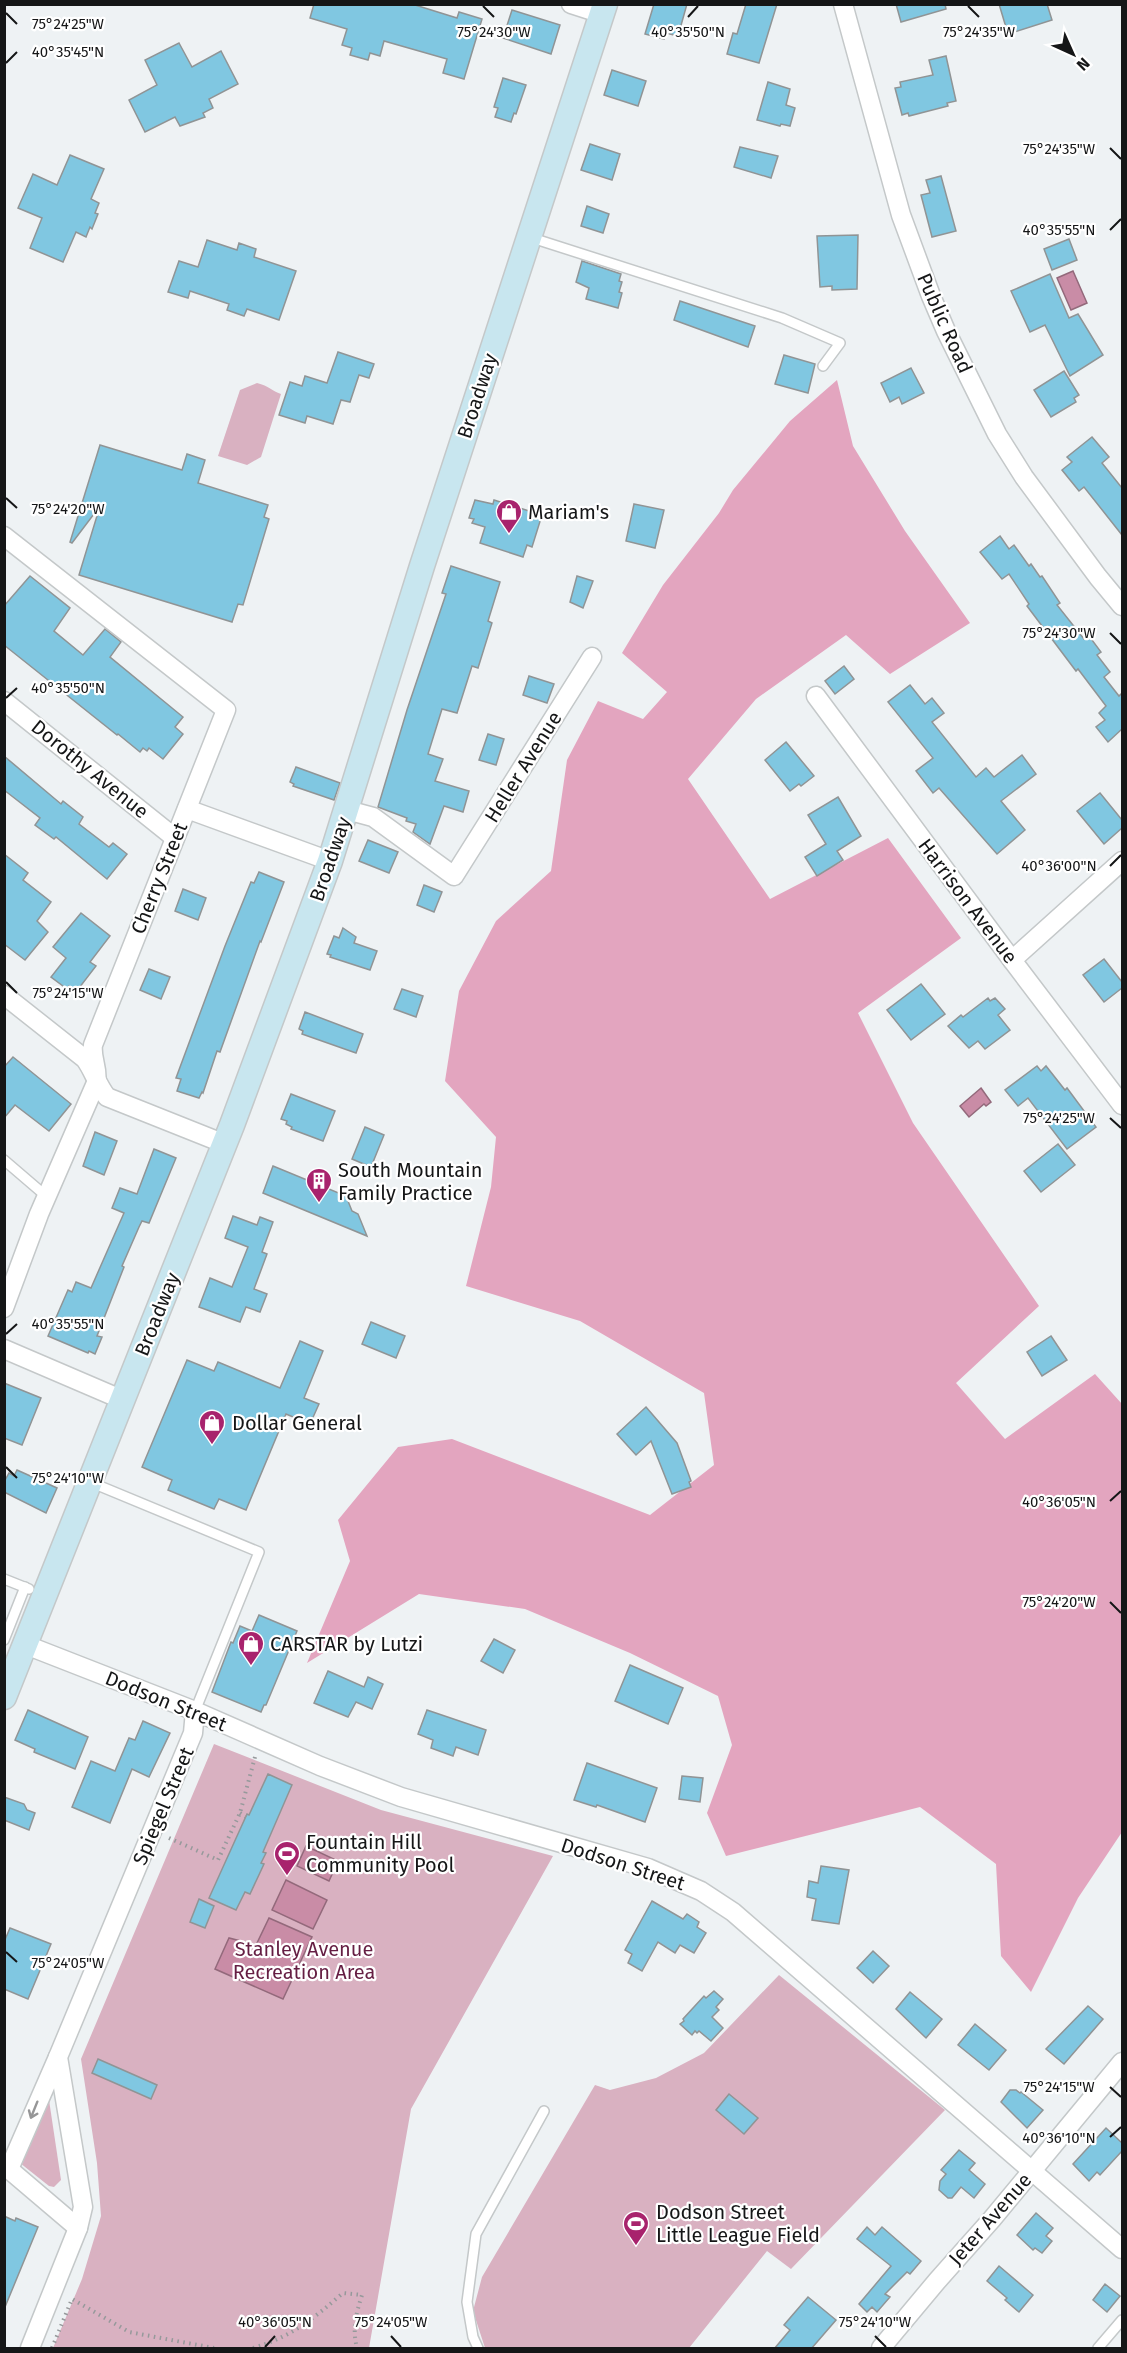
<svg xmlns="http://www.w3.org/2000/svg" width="1127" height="2353" viewBox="0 0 1127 2353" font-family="'Fira Sans',sans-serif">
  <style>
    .green { fill: #d9b1c1 }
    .forest { fill: #e3a5bf }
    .water { fill: #c98ca6; stroke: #93697b; stroke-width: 1.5 }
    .building { fill: #80c7e1; stroke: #909495; stroke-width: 1.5 }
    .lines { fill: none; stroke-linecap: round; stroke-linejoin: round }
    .service-casing { stroke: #c4c8c9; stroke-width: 12 }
    .minor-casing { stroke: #c4c8c9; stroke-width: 21 }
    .secondary-casing { stroke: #c4c8c9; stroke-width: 27 }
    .path { stroke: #96999b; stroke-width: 4; stroke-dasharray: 1.5 4.5; stroke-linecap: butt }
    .service { stroke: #fff; stroke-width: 9 }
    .minor { stroke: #fff; stroke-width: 18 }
    .secondary { stroke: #c8e6ef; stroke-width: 24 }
    .oneway { stroke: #969697 }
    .ticks { fill: none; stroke: #151617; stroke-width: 2 }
    .labels { text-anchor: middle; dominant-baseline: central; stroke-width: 4.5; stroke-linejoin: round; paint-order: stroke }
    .street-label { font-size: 20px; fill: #151617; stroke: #fff }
    .poi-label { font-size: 20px; fill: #151617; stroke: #fff; text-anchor: start }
    .park-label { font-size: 20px; fill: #651e43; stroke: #fff }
    .ticks-label { font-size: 15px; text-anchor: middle; fill: #151617; stroke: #fff; stroke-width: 4.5; stroke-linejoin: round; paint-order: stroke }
  </style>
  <rect width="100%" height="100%" fill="#eef2f4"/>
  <!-- green -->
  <g class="green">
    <path d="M257 383C269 386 272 391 281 394L261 457 247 465 218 456 240 390Z"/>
    <polygon points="214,1744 381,1810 553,1856 411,2109 369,2348 53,2348 82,2279 101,2216 97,2163 81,2059"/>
    <polygon points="779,1975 945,2110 791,2269 767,2251 689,2348 485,2348 473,2311 482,2277 595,2085 610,2090 656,2078 704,2053"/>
    <polygon points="47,2098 49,2100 61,2180 54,2187 49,2186 20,2163"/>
  </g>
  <!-- forest -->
  <polygon class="forest" points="837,380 853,446 905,531 970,623 890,674 846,635 756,699 688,779 770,899 888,838 961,938 858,1013 913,1123 1039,1306 956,1383 1005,1439 1095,1374 1122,1404 1122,1832 1078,1898 1031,1992 1001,1956 996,1864 920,1807 726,1856 707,1813 732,1745 718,1696 630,1653 525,1609 419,1594 307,1663 350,1561 338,1520 398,1447 452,1439 650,1515 714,1465 704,1393 580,1321 466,1286 491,1187 496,1137 445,1081 459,991 496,921 551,871 567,760 598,701 643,719 667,692 622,653 663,585 719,513 733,490 790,421"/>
  <!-- water -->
  <g class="water">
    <polygon points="1073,271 1087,303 1071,310 1057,278"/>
    <polygon points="981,1088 991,1102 986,1106 984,1104 969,1117 960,1106"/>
    <polygon points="306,1846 338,1861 329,1881 297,1866"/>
    <polygon points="286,1880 327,1900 313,1929 272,1910"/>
    <polygon points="269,1918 312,1937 283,1999 215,1969 229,1938 256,1945"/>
  </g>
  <!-- building -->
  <g class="building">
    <polygon points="314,4 412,4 457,18 459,12 482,19 464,79 443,73 447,59 384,41 380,56 370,53 368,60 350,55 352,48 342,45 347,29 310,18"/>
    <polygon points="654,4 687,4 678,36 666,33 664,39 645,34"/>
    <polygon points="746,4 777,4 759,63 727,54 733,33 737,34"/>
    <polygon points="896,4 945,4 946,9 901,22"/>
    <polygon points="999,4 1047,4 1052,20 1008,34"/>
    <polygon points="512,10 560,25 551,54 503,38"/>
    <polygon points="179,43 192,67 221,51 238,84 209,99 213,108 203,113 205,117 180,126 175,117 145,132 129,100 157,85 145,60"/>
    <polygon points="946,56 956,101 947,103 948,106 909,116 908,113 902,115 895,88 901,87 900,82 933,75 929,60"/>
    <polygon points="612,70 646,81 638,106 604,95"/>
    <polygon points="503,78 526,85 516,114 514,113 511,122 495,117 498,108 494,107"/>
    <polygon points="768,82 790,89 786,105 795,108 790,126 781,124 780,126 757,120"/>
    <polygon points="590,144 620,154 612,180 581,170"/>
    <polygon points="740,147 778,156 771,178 734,167"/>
    <polygon points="70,155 104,169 91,199 99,203 95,213 98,214 92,229 90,227 86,237 76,232 63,262 30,248 42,218 18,208 33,174 57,185"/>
    <polygon points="941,176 956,231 932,237 921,195 930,193 926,180"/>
    <polygon points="587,206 609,214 603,233 581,226"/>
    <polygon points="858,235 857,289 832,290 832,286 820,287 817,236"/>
    <polygon points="1069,239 1077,260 1052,270 1044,249"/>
    <polygon points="207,240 237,250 239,243 256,249 254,257 296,271 279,320 247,309 244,316 227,310 229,304 190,291 188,298 168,292 179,261 198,267"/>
    <polygon points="582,261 621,274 619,281 622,282 619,292 622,293 618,308 586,299 589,288 576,282"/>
    <polygon points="1050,274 1069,318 1078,314 1103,355 1070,376 1045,325 1030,332 1011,291"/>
    <polygon points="680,301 755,326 748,347 674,320"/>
    <polygon points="338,352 374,364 369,378 359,375 350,402 341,400 333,424 307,416 305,423 279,415 290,382 302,386 305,376 327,383"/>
    <polygon points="784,355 815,364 808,393 775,384"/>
    <polygon points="911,368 924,393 902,404 899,397 890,402 881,383"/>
    <polygon points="1064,371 1079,395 1074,398 1076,402 1051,417 1034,390"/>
    <polygon points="1092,437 1109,457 1102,463 1122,488 1122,535 1084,487 1079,491 1062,470 1072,462 1067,457"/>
    <polygon points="100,445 182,470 187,454 205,460 198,483 268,505 264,517 269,519 243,605 238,604 232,622 79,575 100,506 72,543 70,542"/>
    <polygon points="475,500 493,504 494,500 542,515 532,547 527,545 523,557 480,543 485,527 472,523 474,519 469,518"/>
    <polygon points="634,504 664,510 655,548 626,541"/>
    <polygon points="1000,536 1009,549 1014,545 1029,566 1031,564 1040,577 1042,576 1060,603 1057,605 1084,639 1089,636 1101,652 1097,655 1110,672 1104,677 1119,696 1122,693 1122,729 1108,742 1096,727 1105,720 1099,713 1106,706 1078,669 1076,671 1027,606 1029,604 1009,574 1002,579 980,552"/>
    <polygon points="451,566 500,582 488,621 492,623 478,668 472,666 457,713 442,709 428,754 443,759 435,781 469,791 463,812 444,806 430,844 413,832 416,824 406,821 407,818 378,807 407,710 446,594 442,593"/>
    <polygon points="30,576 70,608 54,631 83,655 105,629 121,642 110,657 183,717 175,727 183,734 163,759 149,748 147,751 143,748 140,752 118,734 117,735 4,645 4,606"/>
    <polygon points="577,576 593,581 583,608 570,602"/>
    <polygon points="844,666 854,679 835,694 825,681"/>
    <polygon points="529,676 554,684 547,703 523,695"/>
    <polygon points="910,685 925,704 932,698 944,713 932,722 976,777 986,768 994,777 1022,755 1036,774 1001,801 1025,830 997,854 939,788 933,793 916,771 933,758 888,702"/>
    <polygon points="488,734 504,739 496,765 479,760"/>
    <polygon points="786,742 814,776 801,786 799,784 790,791 765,760"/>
    <polygon points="4,756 61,804 63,801 83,817 79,824 109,847 113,843 127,854 107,879 56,837 54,839 35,825 40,818 4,790"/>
    <polygon points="296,767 340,783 334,800 293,786 294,784 290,782"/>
    <polygon points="1100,793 1122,820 1122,828 1104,844 1077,811"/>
    <polygon points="838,797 861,836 837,851 843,860 817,876 805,857 826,844 808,815"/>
    <polygon points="368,840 398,852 389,873 359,861"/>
    <polygon points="4,854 28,873 23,880 51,902 37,921 48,932 25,960 4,944"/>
    <polygon points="259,872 284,882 261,942 260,941 220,1052 217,1051 203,1093 202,1092 199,1098 177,1091 181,1079 176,1078 225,946 251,882 254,883"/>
    <polygon points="424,885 442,892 434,912 417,905"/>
    <polygon points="183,889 206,898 198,920 175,911"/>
    <polygon points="81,913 110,936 90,962 96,966 76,992 69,986 67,989 51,977 66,958 53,947"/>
    <polygon points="343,928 356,937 354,943 377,951 370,970 330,957 331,955 327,954 334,936 339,938"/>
    <polygon points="1104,959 1122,982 1122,988 1104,1002 1083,975"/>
    <polygon points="149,969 170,977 161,999 140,990"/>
    <polygon points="921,984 945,1014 911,1040 887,1010"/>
    <polygon points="402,989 423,996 416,1017 394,1009"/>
    <polygon points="988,998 990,1001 995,998 1005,1009 998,1015 1010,1030 985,1049 978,1041 969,1048 948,1026 961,1015 963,1017"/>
    <polygon points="305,1012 363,1034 356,1053 302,1034 303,1031 299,1029"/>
    <polygon points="13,1057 71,1104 49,1131 15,1105 4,1118 4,1067"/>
    <polygon points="1037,1066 1041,1071 1046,1066 1065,1090 1067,1088 1096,1127 1067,1149 1028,1098 1018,1106 1005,1090"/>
    <polygon points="291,1094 335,1111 323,1141 291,1129 292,1127 286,1124 287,1121 281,1119"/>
    <polygon points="365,1127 384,1135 371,1167 352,1159"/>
    <polygon points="95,1132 117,1141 104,1175 83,1166"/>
    <polygon points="1058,1144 1075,1165 1041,1192 1024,1171"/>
    <polygon points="154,1149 176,1158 149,1223 142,1221 139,1227 122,1266 124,1267 97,1336 102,1337 95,1354 89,1351 88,1353 48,1336 68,1290 72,1292 76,1282 91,1288 124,1213 112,1208 120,1188 137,1194"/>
    <polygon points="273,1166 346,1196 352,1211 358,1214 367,1236 263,1193"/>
    <polygon points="233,1216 257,1225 260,1217 273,1222 262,1252 267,1254 254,1289 267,1294 260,1312 246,1307 240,1322 199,1307 210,1278 232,1287 248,1247 225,1238"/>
    <polygon points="371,1322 405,1336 396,1358 362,1344"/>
    <polygon points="1051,1336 1067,1360 1042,1376 1027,1352"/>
    <polygon points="300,1341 323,1351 304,1398 319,1404 310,1424 286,1414 246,1510 219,1499 214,1509 168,1490 172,1480 142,1467 187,1360 214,1371 218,1362 280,1388"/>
    <polygon points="4,1383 41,1398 22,1445 4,1438"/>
    <polygon points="646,1407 677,1443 691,1481 689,1482 691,1487 672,1494 651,1441 636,1455 617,1434"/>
    <polygon points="17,1470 57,1488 46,1513 4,1492 4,1482 9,1473 14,1476"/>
    <polygon points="259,1615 297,1631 266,1705 264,1705 261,1712 212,1692 231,1642 233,1643 240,1626 252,1631"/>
    <polygon points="494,1639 515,1650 503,1673 481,1661"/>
    <polygon points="630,1665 683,1688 668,1724 615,1701"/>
    <polygon points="328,1671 364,1687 368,1677 383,1684 372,1709 356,1702 348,1717 314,1703"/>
    <polygon points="28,1710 88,1737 75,1769 34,1752 35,1749 15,1740"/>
    <polygon points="427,1710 486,1730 478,1755 456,1747 453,1756 431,1748 433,1740 418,1734"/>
    <polygon points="143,1721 170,1733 149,1777 132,1769 110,1823 72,1807 91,1761 115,1771 129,1738 135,1740"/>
    <polygon points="587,1763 657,1788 645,1822 597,1805 596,1807 574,1800"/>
    <polygon points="268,1774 292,1785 263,1852 266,1853 261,1863 264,1864 250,1894 245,1892 236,1910 209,1898 247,1814 249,1815"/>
    <polygon points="682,1776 703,1778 700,1802 679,1799"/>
    <polygon points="4,1797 24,1804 27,1810 35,1813 29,1830 4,1820"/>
    <polygon points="821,1866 849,1870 839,1924 812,1920 816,1899 807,1897 809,1881 818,1883"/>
    <polygon points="199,1899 214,1906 205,1928 190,1922"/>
    <polygon points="652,1901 683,1919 687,1914 699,1922 697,1927 706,1933 694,1953 680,1945 675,1953 658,1942 642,1971 628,1963 632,1954 625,1950"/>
    <polygon points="10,1928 51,1944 28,1999 4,1989 4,1942"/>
    <polygon points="873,1951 889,1966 873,1983 857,1968"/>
    <polygon points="714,1991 723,1999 716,2007 719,2010 712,2017 723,2028 711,2041 699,2031 697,2033 695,2031 692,2035 680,2024 684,2021 683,2019 704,1996 706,1998"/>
    <polygon points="910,1992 942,2019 926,2038 896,2009"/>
    <polygon points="1088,2006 1103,2019 1064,2064 1046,2049"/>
    <polygon points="975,2024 1006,2050 989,2070 958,2045"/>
    <polygon points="98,2059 157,2085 151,2099 92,2073"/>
    <polygon points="1010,2090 1016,2090 1020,2093 1021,2092 1043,2110 1027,2128 1001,2102"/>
    <polygon points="729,2094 758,2118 744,2134 716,2110"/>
    <polygon points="1106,2128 1122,2143 1122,2151 1100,2175 1097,2172 1089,2181 1073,2164"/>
    <polygon points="959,2150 975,2163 969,2170 985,2184 974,2198 961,2187 952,2198 948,2198 939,2190 940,2181 946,2174 941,2170"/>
    <polygon points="1036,2213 1053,2228 1046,2236 1052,2241 1042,2253 1035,2248 1033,2250 1017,2235"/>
    <polygon points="4,2216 15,2221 16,2218 38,2227 5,2307"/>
    <polygon points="867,2227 875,2235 882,2227 921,2261 910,2274 907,2272 885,2294 890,2297 877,2312 872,2307 867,2312 859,2304 891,2266 857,2239"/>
    <polygon points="999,2266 1033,2295 1019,2312 1005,2300 1007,2298 987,2281"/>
    <polygon points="1105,2284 1120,2296 1107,2312 1093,2300"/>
    <polygon points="808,2297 836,2320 811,2349 774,2349 790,2330 784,2325"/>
  </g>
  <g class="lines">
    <defs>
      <g id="service">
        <polyline points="529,237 782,318 840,343 823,366"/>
        <polyline points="4,1160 46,1196"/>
        <polyline points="90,1482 259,1552 195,1711"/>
        <polyline points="4,1579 29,1589"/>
        <polyline points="4,1640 25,1587"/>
        <polyline points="478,2348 473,2337 467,2302 476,2234 544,2111"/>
        <polyline points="1098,2348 1122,2320"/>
      </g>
      <g id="minor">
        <polyline points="571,4 602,14"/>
        <polyline points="843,4 901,215 931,296 946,331 997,434 1024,477 1098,577 1122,606"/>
        <path d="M4 536 226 710 93 1045C91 1059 99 1069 96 1083L39 1214 4 1308"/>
        <polyline points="816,696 1012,960 1122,1105"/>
        <polyline points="4,701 175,838"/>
        <polyline points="187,809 330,861"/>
        <polyline points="347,810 373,817 454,876 592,657"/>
        <polyline points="1012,960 1122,861"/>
        <path d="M4 995 85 1059C94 1071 97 1085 107 1097L225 1144"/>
        <polyline points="4,1349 123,1400"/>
        <polyline points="26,1645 195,1711 320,1766 401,1797 648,1868 701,1891 733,1912 1122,2249"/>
        <polyline points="4,2165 78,2228"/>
        <polyline points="9,2169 58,2057"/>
        <polyline points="30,2348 78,2228 83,2207 58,2057 193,1733 195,1711"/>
        <polyline points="881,2348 937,2281 992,2219 1122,2062"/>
      </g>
      <polyline id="secondary" points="4,1697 232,1125 330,861 422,566 605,4"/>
    </defs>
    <!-- service casing -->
    <use href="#service" class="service-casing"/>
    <!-- minor casing -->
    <use href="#minor" class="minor-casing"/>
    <!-- secondary casing -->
    <use href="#secondary" class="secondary-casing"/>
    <!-- path -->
    <g class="path">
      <polyline points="240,1813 246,1817"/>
      <polyline points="169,1838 218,1860 240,1813 255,1757"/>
      <polyline points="52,2348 72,2299 129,2332 214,2348"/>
      <path d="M253 2348C291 2337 313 2319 343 2293L362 2295C356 2314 352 2329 357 2348"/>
    </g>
    <!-- service -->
    <use href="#service" class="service"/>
    <!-- minor -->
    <use href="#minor" class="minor"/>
    <!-- secondary -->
    <use href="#secondary" class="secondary"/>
  </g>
  <!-- one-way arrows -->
  <defs><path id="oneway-shaft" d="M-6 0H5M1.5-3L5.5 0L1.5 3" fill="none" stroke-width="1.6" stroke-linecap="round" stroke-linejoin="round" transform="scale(1.5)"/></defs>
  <use class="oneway" href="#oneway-shaft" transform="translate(34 2110) rotate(112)"/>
  <!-- ticks -->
  <path class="ticks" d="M483 6 494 17M968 6 979 17M6 13 17 24M688 17 698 6M6 63 17 52M1110 148 1121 159M1110 230 1121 219M6 498 17 508M1110 633 1121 644M6 698 17 688M1110 866 1121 855M6 982 17 993M1110 1118 1121 1128M6 1334 17 1324M6 1467 17 1478M1110 1501 1121 1491M1110 1602 1121 1613M6 1952 17 1962M1110 2087 1121 2097M1110 2137 1121 2127M391 2336 401 2347M875 2336 886 2347M265 2347 275 2336"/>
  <!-- icons -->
  <defs>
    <symbol id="shop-pin" viewBox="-11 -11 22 30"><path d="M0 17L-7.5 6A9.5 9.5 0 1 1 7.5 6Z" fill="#a8236d" stroke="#fff"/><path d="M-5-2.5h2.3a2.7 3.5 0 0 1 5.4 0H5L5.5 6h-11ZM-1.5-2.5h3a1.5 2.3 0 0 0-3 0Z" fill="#fff"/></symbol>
    <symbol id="building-pin" viewBox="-11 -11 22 30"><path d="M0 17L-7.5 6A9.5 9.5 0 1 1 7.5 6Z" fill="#a8236d" stroke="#fff"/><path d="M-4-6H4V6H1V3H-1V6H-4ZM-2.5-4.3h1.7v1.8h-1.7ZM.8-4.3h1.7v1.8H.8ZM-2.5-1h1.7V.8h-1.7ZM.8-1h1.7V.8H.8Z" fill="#fff"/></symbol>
    <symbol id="stadium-pin" viewBox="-11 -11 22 30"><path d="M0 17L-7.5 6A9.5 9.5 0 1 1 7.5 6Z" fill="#a8236d" stroke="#fff"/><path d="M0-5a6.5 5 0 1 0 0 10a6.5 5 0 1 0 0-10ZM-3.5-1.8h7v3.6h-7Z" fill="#fff"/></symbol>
  </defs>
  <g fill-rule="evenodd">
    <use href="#shop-pin" x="494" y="497" width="30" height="40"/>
    <use href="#building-pin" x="304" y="1166" width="30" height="40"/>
    <use href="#shop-pin" x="197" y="1408" width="30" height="40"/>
    <use href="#shop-pin" x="236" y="1629" width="30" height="40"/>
    <use href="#stadium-pin" x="272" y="1839" width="30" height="40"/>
    <use href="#stadium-pin" x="621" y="2209" width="30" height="40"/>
  </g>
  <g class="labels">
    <!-- street labels -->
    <g class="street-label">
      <text transform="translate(945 323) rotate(66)">Public Road</text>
      <text transform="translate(477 396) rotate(-72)">Broadway</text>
      <text transform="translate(523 767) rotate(-58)">Heller Avenue</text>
      <text transform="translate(90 769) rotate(39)">Dorothy Avenue</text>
      <text transform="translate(330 859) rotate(-71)">Broadway</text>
      <text transform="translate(159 878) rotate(-68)">Cherry Street</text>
      <text transform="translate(968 901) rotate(53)">Harrison Avenue</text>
      <text transform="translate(157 1314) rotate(-68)">Broadway</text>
      <text transform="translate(166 1701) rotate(22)">Dodson Street</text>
      <text transform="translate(163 1806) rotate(-67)">Spiegel Street</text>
      <text transform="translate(623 1864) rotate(18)">Dodson Street</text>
      <text transform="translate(990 2219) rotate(-49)">Jeter Avenue</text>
    </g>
    <!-- poi labels -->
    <g class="poi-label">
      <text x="528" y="512">Mariam's</text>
      <text x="338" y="1170">South Mountain<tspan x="338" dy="23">Family Practice</tspan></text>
      <text x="232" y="1423">Dollar General</text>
      <text x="270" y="1644">CARSTAR by Lutzi</text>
      <text x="306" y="1842">Fountain Hill<tspan x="306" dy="23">Community Pool</tspan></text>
      <text x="656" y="2212">Dodson Street<tspan x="656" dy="23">Little League Field</tspan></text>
    </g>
    <!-- park labels -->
    <g class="park-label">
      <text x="304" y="1949">Stanley Avenue<tspan x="304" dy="23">Recreation Area</tspan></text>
    </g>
  </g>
  <g class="ticks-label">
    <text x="68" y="29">75°24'25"W</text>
    <text x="494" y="37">75°24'30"W</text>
    <text x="688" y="37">40°35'50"N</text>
    <text x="979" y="37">75°24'35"W</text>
    <text x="68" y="57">40°35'45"N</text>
    <text x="1059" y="154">75°24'35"W</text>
    <text x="1059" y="235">40°35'55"N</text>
    <text x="68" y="514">75°24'20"W</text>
    <text x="1059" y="638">75°24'30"W</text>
    <text x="68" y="693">40°35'50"N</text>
    <text x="1059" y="871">40°36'00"N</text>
    <text x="68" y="998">75°24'15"W</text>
    <text x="1059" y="1123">75°24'25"W</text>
    <text x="68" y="1329">40°35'55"N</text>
    <text x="68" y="1483">75°24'10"W</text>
    <text x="1059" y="1507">40°36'05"N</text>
    <text x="1059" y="1607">75°24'20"W</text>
    <text x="68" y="1968">75°24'05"W</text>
    <text x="1059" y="2092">75°24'15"W</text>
    <text x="1059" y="2143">40°36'10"N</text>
    <text x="275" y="2327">40°36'05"N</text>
    <text x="391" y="2327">75°24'05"W</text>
    <text x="875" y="2327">75°24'10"W</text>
  </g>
  <!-- border -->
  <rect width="1127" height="2353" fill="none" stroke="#151617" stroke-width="12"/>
  <!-- north arrow -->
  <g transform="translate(1073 54) rotate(135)" stroke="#ffffff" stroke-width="4.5" paint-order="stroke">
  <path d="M0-4.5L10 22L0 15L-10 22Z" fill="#151617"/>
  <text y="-9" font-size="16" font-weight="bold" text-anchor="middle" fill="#151617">N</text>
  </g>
</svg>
